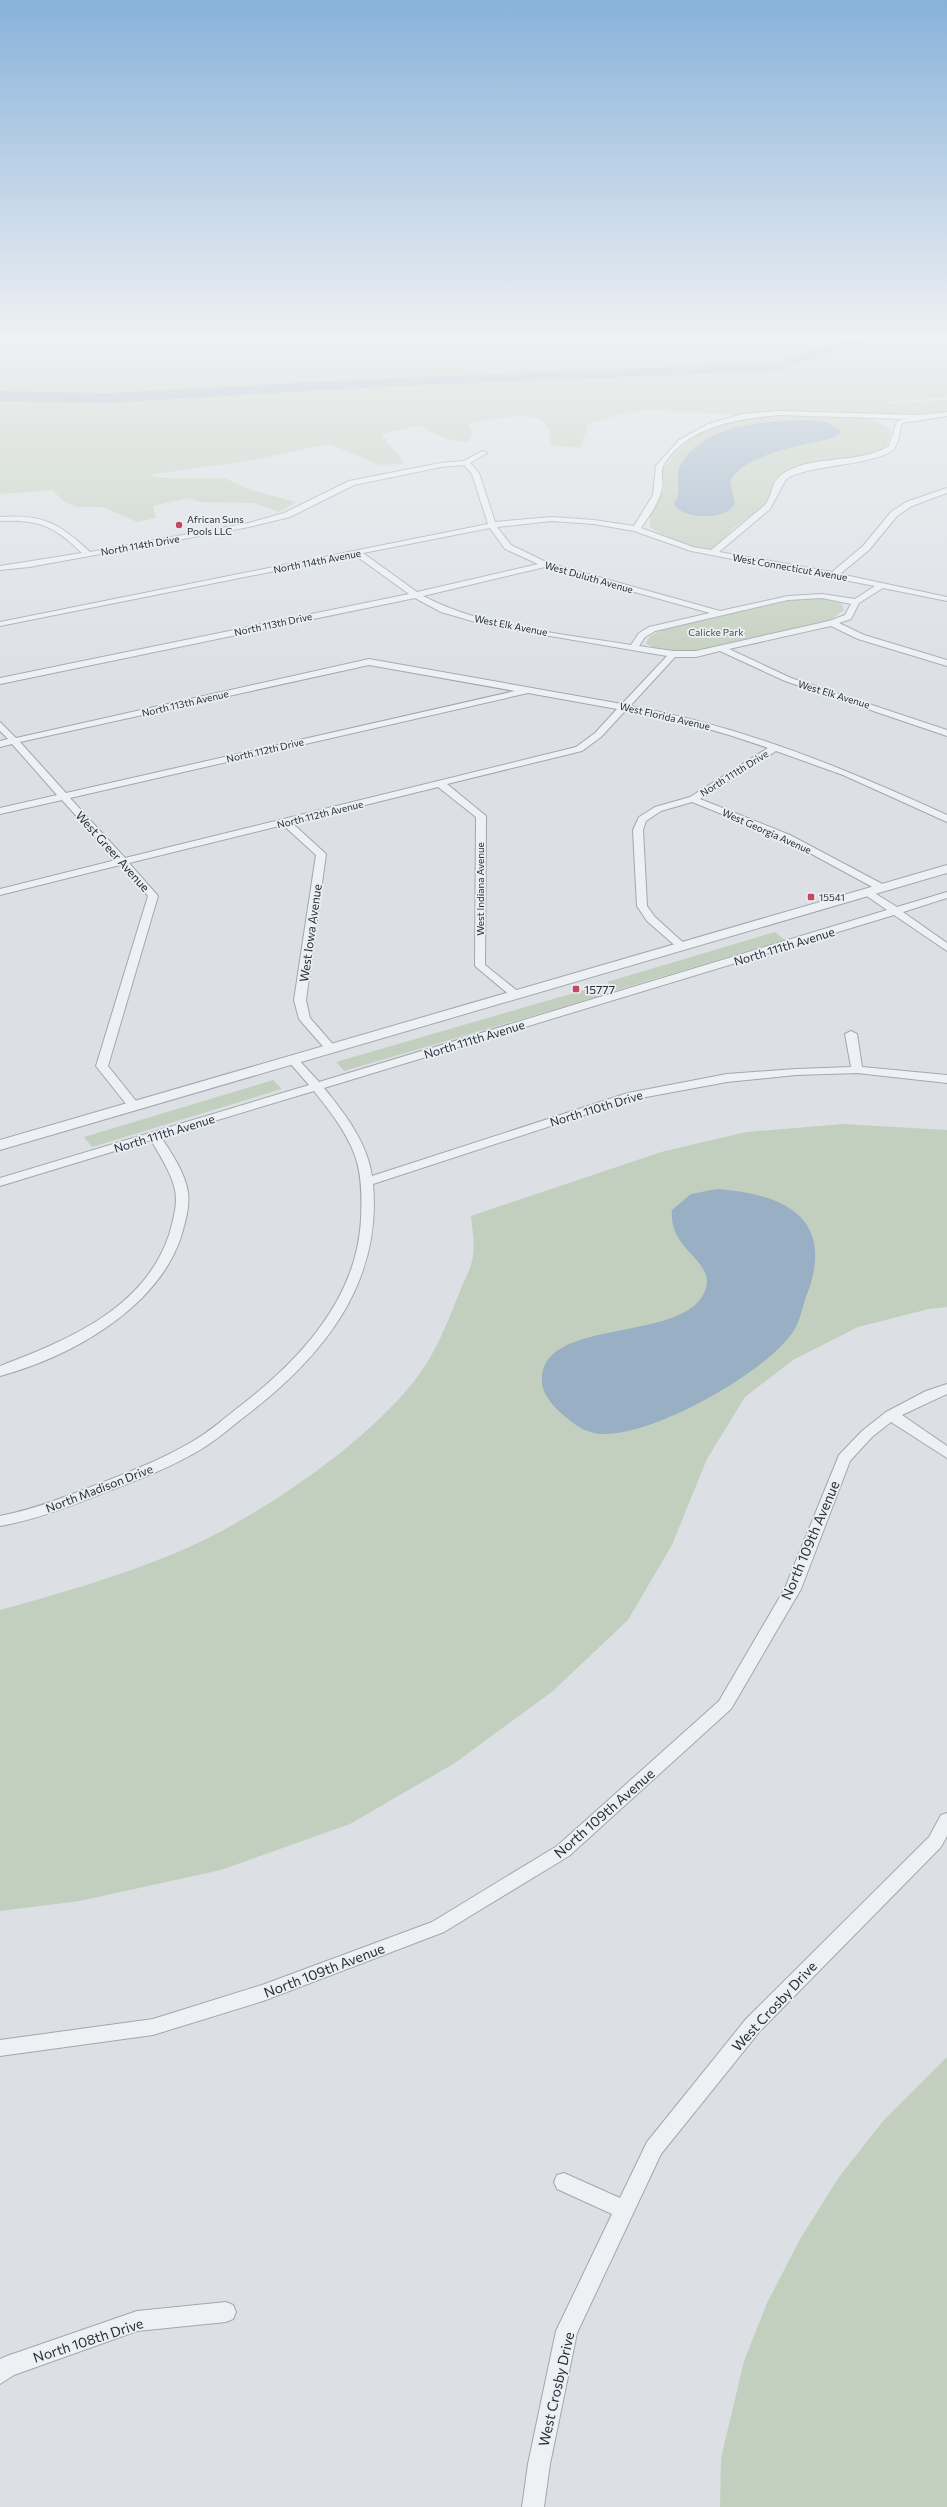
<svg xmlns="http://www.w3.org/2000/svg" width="947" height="2507" viewBox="0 0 947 2507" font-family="Commissioner,sans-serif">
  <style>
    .green { fill: #c3cfbe }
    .water { fill: #99b0c4 }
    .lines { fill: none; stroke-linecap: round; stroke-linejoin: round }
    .river { fill: #99b0c4; fill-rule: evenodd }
    .minor-casing { stroke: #a2a7af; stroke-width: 2 }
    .tertiary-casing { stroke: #a2a7af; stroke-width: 2 }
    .minor { fill: #eef1f4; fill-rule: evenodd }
    .tertiary { fill: #eef1f4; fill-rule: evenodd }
    .poi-dot { fill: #c54762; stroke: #ebeff3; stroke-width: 1.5 }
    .labels { text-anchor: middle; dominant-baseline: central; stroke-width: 3.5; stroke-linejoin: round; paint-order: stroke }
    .far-poi-label { font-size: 10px; fill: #272f3b; stroke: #ebeff3; text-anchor: start }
    .far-street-label { font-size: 10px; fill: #272f3b; stroke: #ebeff3 }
    .far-park-label { font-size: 10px; fill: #3d5535; stroke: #ebeff3 }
    .street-label { font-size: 12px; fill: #272f3b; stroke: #ebeff3 }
    .poi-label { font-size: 12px; fill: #272f3b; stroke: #ebeff3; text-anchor: start }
    .near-street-label { font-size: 14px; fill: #272f3b; stroke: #ebeff3 }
  </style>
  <rect width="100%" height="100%" fill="#dce0e5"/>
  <!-- green -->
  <g class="green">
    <path d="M0 336H884L826 346 809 351 821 352 904 336H947V397L853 405 947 400V412L899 415 818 410 739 415 653 410 630 412 589 423 580 448 551 445C550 440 551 432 548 427 540 407 485 421 468 423L472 433 469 441C450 444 436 435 421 425L381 434 405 464 380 465 329 444 247 461 148 475 159 478H225L248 489 296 502 279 512 253 503 200 502 188 498 153 506 156 518 137 522 103 507H76L65 502 52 490 0 494Z"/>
    <path d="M797 414 868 417 890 428C891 434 890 442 885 447 869 464 808 460 785 472 767 481 775 491 765 504 758 513 746 519 736 526 728 532 721 545 712 549 698 555 661 536 650 527V514L664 489 662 471 674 455 698 432 738 419Z"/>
    <path d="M823 599 841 603 844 610 830 620C794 629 673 667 646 643L650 636 664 629 793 600Z"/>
    <polygon points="775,932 785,940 617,990 607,982"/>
    <polygon points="591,988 600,996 344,1071 336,1062"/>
    <polygon points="273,1080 282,1089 92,1147 84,1137"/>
    <path d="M843 1124 947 1130V1307L929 1309 858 1327 793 1360 745 1397 707 1459 672 1545 628 1620 553 1691 455 1763 350 1824 221 1870 80 1901 0 1911V1610C58 1594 117 1577 173 1554 253 1521 366 1445 418 1376 436 1352 447 1323 458 1296 463 1283 471 1269 473 1256 475 1244 472 1228 471 1216L661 1152 746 1132Z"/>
    <polygon points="947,2057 947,2507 720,2507 721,2458 744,2361 767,2303 800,2239 839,2177 884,2120"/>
  </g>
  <!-- water -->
  <g class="water">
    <path d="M808 420 827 422 840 430V433L833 438C806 445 745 453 730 481L735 503C728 521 682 520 674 504 675 501 677 499 678 496 680 487 675 475 680 466 703 423 766 421 808 420Z"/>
    <path d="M717 1189C786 1194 837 1219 806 1297 802 1308 800 1322 793 1332 765 1373 654 1436 603 1434 589 1434 577 1427 567 1418 557 1410 543 1397 542 1383 537 1314 689 1346 706 1288 714 1260 668 1250 672 1210L691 1194Z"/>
  </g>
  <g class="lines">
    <!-- river -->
    <polygon class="river" points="868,336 894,336 892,339 831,352 777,371 395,386 107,403 0,401 0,391 107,393 395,378 775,363 822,346"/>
    <defs>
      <g id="minor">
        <path d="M779 411 920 415 947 412V416L902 423C900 430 899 441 895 447 884 465 810 464 786 479L770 509 719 552 832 572 863 546 891 512 906 502 947 488V493L912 506 897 516 869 550 840 574 947 597V601L883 588 859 603 851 619 839 623 864 635 947 660V666L858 639 831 626 729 649 791 678 947 730V736L785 681 720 651 696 657H675L630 706C742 726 844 768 947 815V822L843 775 776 751 700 799 790 835 886 886V890H878L784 839 692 802 661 811 646 821 643 830 647 906 655 917 688 947 683 950 679 949 647 921 637 906 633 830 639 817 655 807 690 797 768 748C721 731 675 719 626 710L601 737 582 751 447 784 486 816 485 965 520 993V997H512L475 966 476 817 438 787 292 823 326 854 306 1000 310 1018 337 1049 331 1052 327 1051 299 1019 294 1000 316 855 283 825 129 863 158 896 108 1066 140 1106 138 1109H130L96 1066 148 896 120 865 0 895V889L116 860 62 800 0 814V808L57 795 12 744 0 747V741L8 739 0 731V722L16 738 369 659 622 704 667 656 486 625 441 612 415 598 0 684V678L409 594 355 555 0 626V622L488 524 472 474 464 465 441 467 354 485 290 517 249 527 29 567 0 570V566L82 553C54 526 39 519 0 521V517C43 514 59 523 90 552L249 523 284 513 349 481 441 463 464 461 483 451 487 453 485 454 470 463 479 473 495 522 552 517 594 520 634 526 653 495 656 466 679 440 708 424 743 414ZM779 415 904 419 897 421 889 446C856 466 808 453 780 476 771 483 772 497 765 505L711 550 693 547 641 528C649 516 659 503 662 488 664 481 660 473 663 466 687 426 737 419 779 415ZM552 521 594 524 634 531 691 551 875 586 855 599 822 594 788 596 720 611 548 563 511 545 497 527ZM490 528 505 549 538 564 417 592 363 553ZM545 567 710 613 649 627 639 633 631 645C562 633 486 629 423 596ZM822 598 851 604 845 615 829 621 696 651H673L639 646 645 637 655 631 788 600ZM369 665 515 691 66 793 20 742ZM528 693 617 709 595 733 576 747 125 858 70 798Z"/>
        <path d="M868 889 897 907 947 892V898L903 912 947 943V951L894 915 324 1088C345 1114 367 1142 372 1176L628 1093 727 1074 796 1069 851 1067 845 1034 851 1031 857 1034 862 1067 947 1075V1083L857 1073 796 1075 727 1082 630 1100 373 1184C382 1284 323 1356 248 1414 232 1426 217 1440 200 1450 168 1469 132 1482 98 1495 66 1508 34 1520 0 1526V1516C31 1510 60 1499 88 1488 122 1475 156 1462 188 1444 205 1435 220 1422 235 1410 297 1363 357 1301 361 1219 362 1197 362 1173 354 1153 345 1130 329 1110 314 1091L161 1137C172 1154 185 1173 188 1192 190 1207 185 1223 181 1237 157 1309 70 1357 0 1376V1366C68 1340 144 1309 169 1235 173 1221 178 1204 175 1190 171 1172 160 1156 151 1140L0 1186V1178L309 1085 289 1062 287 1060 289 1058H297L319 1082 887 910 864 894V890Z"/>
        <polygon points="947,1384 947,1394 902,1415 947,1446 947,1458 891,1422 872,1437 850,1461 801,1589 731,1709 569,1856 444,1932 263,2001 153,2035 0,2056 0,2040 153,2019 262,1985 432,1922 557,1846 719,1701 785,1588 839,1455 862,1431 886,1412 926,1391"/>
        <polygon points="947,1813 947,1836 941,1847 760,2031 661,2154 577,2333 550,2464 544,2507 522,2507 528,2464 556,2331 612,2214 557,2189 554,2182 557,2175 564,2173 620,2198 647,2142 746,2019 929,1837 941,1815"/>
        <polygon points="226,2302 233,2305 236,2312 233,2319 226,2322 137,2331 14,2375 0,2384 0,2359 7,2356 137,2311"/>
      </g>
      <polygon id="tertiary" points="947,865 947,873 0,1150 0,1140"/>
    </defs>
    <!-- minor casing -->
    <use href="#minor" class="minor-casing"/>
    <!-- tertiary casing -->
    <use href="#tertiary" class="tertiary-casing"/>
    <!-- minor -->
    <use href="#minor" class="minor"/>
    <!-- tertiary -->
    <use href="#tertiary" class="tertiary"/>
  </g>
  <!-- sky -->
  <linearGradient id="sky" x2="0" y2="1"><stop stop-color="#88b2da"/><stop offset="0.49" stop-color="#eff1f3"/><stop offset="1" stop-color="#eff1f3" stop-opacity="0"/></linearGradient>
  <rect width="947" height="687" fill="url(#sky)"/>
  <!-- markers -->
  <g class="poi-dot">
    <circle cx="179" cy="525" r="4"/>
    <rect x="807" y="893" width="8" height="8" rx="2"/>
    <rect x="572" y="985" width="8" height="8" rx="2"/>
  </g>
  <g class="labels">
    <!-- far-poi labels -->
    <g class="far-poi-label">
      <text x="187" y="519">African Suns<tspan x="187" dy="12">Pools LLC</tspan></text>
      <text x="819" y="897">15541</text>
    </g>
    <!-- far-street labels -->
    <g class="far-street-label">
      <text transform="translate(140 545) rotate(-10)">North 114th Drive</text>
      <text transform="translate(317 561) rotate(-11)">North 114th Avenue</text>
      <text transform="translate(790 567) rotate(10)">West Connecticut Avenue</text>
      <text transform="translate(589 577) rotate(16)">West Duluth Avenue</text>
      <text transform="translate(273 624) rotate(-12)">North 113th Drive</text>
      <text transform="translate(511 625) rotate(11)">West Elk Avenue</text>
      <text transform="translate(834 694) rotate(17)">West Elk Avenue</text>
      <text transform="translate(185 703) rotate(-13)">North 113th Avenue</text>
      <text transform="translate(665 716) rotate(13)">West Florida Avenue</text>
      <text transform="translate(265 750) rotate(-13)">North 112th Drive</text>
      <text transform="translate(734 773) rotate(-32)">North 111th Drive</text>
      <text transform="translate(320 814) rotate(-14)">North 112th Avenue</text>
      <text transform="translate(767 831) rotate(24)">West Georgia Avenue</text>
      <text transform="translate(480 889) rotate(-90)">West Indiana Avenue</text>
    </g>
    <!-- far-park labels -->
    <g class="far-park-label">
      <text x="716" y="632">Calicke Park</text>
    </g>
    <!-- street labels -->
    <g class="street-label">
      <text transform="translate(113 851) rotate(48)">West Greer Avenue</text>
      <text transform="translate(310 933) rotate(-82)">West Iowa Avenue</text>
      <text transform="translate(784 946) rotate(-17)">North 111th Avenue</text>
      <text transform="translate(474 1039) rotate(-17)">North 111th Avenue</text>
      <text transform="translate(596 1108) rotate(-17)">North 110th Drive</text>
      <text transform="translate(164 1133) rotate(-17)">North 111th Avenue</text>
      <text transform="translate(99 1488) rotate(-21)">North Madison Drive</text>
    </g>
    <!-- poi labels -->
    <g class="poi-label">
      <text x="584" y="989">15777</text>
    </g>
    <!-- near-street labels -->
    <g class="near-street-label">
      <text transform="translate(810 1540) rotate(-67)">North 109th Avenue</text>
      <text transform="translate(604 1813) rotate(-41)">North 109th Avenue</text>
      <text transform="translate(324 1970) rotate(-21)">North 109th Avenue</text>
      <text transform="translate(774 2006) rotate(-47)">West Crosby Drive</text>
      <text transform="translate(88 2340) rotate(-18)">North 108th Drive</text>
      <text transform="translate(556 2389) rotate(-77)">West Crosby Drive</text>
    </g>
  </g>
</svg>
